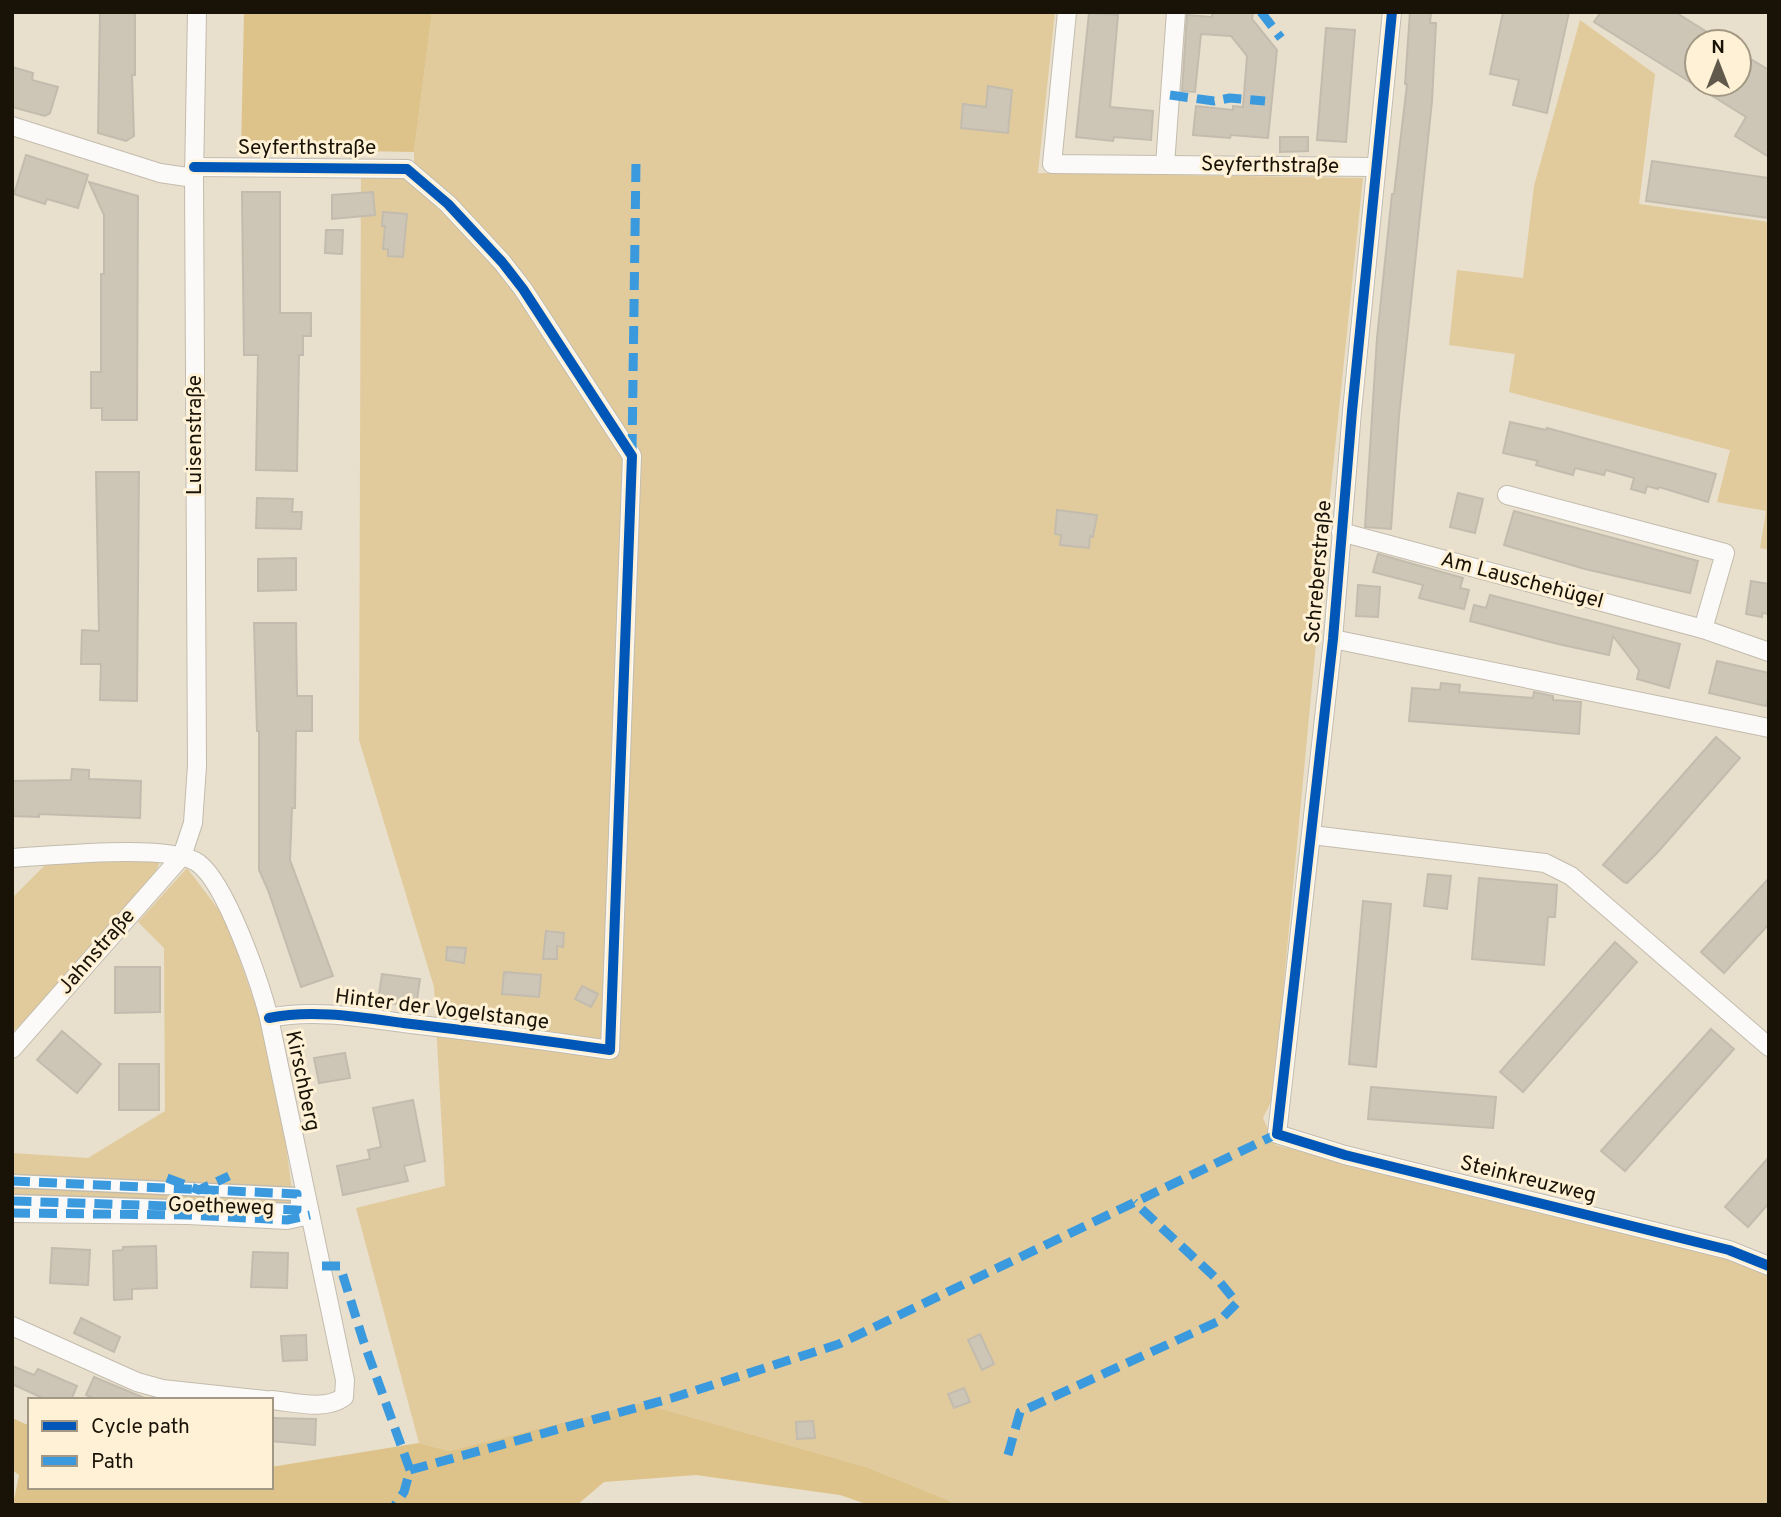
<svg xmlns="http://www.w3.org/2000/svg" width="1781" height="1517" viewBox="0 0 1781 1517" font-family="Overpass,sans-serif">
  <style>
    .green { fill: #e1cb9c }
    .forest { fill: #ddc389 }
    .building { fill: #cdc6b7; stroke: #c3bcae; stroke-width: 2 }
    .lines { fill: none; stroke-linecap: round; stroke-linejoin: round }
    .pedestrian-casing { stroke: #c3bcad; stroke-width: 15 }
    .minor-casing { stroke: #c3bcad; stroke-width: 20 }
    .pedestrian { stroke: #fcfaf8; stroke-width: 12 }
    .minor { stroke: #fcfaf8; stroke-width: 18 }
    .quiet { stroke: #3b9add; stroke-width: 9; stroke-dasharray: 18 9; stroke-linecap: butt }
    .cycleway-casing { stroke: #fef1d5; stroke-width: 15 }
    .cycleway { stroke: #0057b8; stroke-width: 10 }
    .labels { text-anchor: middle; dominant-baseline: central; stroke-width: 6; stroke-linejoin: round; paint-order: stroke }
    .street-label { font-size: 21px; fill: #191307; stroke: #fef1d5 }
  </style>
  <rect width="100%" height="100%" fill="#e8dfcd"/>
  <!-- green -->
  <g class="green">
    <polygon points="432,12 1055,12 1038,173 1363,178 1328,516 1273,1098 1263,1118 1276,1145 1716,1254 1757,1267 1769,1276 1769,1505 953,1505 948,1500 866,1467 641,1403 449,1451 419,1443 356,1208 445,1186 434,987 359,740 361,171 414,172 414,152"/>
    <polygon points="1580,20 1655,74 1639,204 1769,222 1769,550 1760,548 1766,511 1717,502 1730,450 1509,392 1515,354 1449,345 1457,270 1523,278 1534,186"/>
    <polygon points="66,844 156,857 159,864 155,873 76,966 12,1033 12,898"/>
    <polygon points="187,868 225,918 259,1015 282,1115 294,1206 12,1198 12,1153 88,1158 165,1111 164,948 138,922"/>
  </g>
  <!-- forest -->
  <g class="forest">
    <polygon points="244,12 432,12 414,152 361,151 344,155 241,153"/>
    <polygon points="641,1403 866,1467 948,1500 953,1505 869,1505 840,1495 696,1475 604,1482 577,1505 13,1505 19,1475 12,1470 12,1418 30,1426 30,1487 271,1487 271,1467 419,1443 449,1451"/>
  </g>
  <!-- building -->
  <g class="building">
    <polygon points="1212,12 1253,12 1252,19 1277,50 1268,138 1231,135 1230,138 1193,135 1196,106 1233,110 1233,106 1243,107 1247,56 1231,36 1201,34 1195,92 1182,91 1187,15 1212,17"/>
    <polygon points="1410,12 1431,12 1430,23 1436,23 1432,101 1399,416 1391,529 1365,527 1377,338 1392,194 1394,194 1407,84 1405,84"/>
    <polygon points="1503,12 1569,12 1547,113 1513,105 1519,80 1490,74"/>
    <polygon points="1601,12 1675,12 1723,42 1697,42 1697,84 1739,84 1739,52 1769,70 1769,157 1735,136 1746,117 1594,22"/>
    <polygon points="100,13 135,13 135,75 132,75 134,136 126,141 98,133"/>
    <polygon points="1089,13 1118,15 1110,107 1153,111 1151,140 1114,137 1113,141 1076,137"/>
    <polygon points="1326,28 1355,30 1346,142 1317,140"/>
    <polygon points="12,67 33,73 32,80 58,87 50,113 45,116 12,107"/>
    <polygon points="988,86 1012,90 1008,133 961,128 963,104 986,107"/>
    <polygon points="1280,137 1308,137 1308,151 1280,152"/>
    <polygon points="26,155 88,175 78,208 47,199 45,204 14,194"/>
    <polygon points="1652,161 1769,178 1769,218 1646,201"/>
    <polygon points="89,182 138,196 137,420 102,420 102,408 91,408 91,372 101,372 101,274 104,274 104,215"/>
    <polygon points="242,192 280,192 280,313 311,313 311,336 303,336 303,355 299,355 297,471 256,470 258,355 244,355"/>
    <polygon points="373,192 375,215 332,219 332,195"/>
    <polygon points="383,212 407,214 403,257 388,256 388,249 383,249 385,226 382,226"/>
    <polygon points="326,230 343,230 342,254 325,253"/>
    <polygon points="1510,422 1546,430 1547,428 1716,474 1708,502 1659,487 1658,489 1647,486 1645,493 1631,489 1634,478 1606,470 1604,475 1575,468 1573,475 1536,465 1538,461 1503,453"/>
    <polygon points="96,472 139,472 137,701 100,700 101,664 81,664 82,630 99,631"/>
    <polygon points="1458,493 1483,499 1475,533 1450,527"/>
    <polygon points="257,498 293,499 292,512 302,512 301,529 256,528"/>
    <polygon points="1057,510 1097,515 1093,537 1090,536 1089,548 1060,545 1061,535 1055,534"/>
    <polygon points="1514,511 1698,561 1690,593 1585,569 1504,545"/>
    <polygon points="1378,554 1463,578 1460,588 1469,590 1464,609 1419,598 1423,585 1373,572"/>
    <polygon points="296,558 296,590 258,591 258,559"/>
    <polygon points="1751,581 1769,584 1769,614 1762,613 1762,617 1746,614"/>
    <polygon points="1358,585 1380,587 1378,617 1356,616"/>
    <polygon points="1490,595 1680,644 1669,688 1637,679 1639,670 1613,636 1609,655 1558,644 1470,621 1474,605 1486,608"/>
    <polygon points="254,623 296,623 297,696 312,696 312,731 296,731 295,808 292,808 290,860 333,976 301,987 268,890 259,870 259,731 257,731"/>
    <polygon points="1717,661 1769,673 1769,694 1766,706 1709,693"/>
    <polygon points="1441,683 1460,685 1459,692 1533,698 1534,692 1553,696 1553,700 1581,702 1579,734 1409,721 1412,688 1440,690"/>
    <polygon points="1716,737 1740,758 1658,852 1627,883 1624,882 1603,865"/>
    <polygon points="72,769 89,770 89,779 141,781 140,818 39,814 39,817 12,816 12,781 71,780"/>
    <polygon points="1428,874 1451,876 1447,909 1424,906"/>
    <polygon points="1479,878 1557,885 1555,917 1548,917 1544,965 1472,959"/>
    <polygon points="1769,878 1769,924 1724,973 1701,952"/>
    <polygon points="1363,901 1391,904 1376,1067 1349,1064"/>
    <polygon points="546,931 564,933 563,947 557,946 557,959 543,959"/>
    <polygon points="1615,942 1637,962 1523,1092 1500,1072"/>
    <polygon points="447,947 466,948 464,963 446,960"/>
    <polygon points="115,967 160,967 160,1012 115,1013"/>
    <polygon points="504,972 541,975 539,997 502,994"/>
    <polygon points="382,974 420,979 416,1007 378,1001"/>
    <polygon points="582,986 598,994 591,1007 575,999"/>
    <polygon points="1711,1029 1734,1049 1625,1171 1601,1151"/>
    <polygon points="62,1031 101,1064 77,1093 37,1060"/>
    <polygon points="345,1053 350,1078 319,1083 314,1058"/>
    <rect x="119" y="1064" width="40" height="46"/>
    <polygon points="1371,1087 1496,1097 1493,1128 1368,1119"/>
    <polygon points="413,1100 425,1161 404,1166 408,1181 343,1195 337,1166 370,1159 368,1150 381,1147 373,1108"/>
    <polygon points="1769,1157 1769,1203 1748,1227 1725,1207"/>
    <polygon points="156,1246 157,1288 132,1289 132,1299 114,1300 113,1251 123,1250 123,1247"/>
    <polygon points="52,1248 90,1250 88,1285 50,1283"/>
    <polygon points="253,1252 288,1253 287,1288 251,1287"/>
    <polygon points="81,1318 120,1337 114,1352 74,1333"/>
    <polygon points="980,1334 994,1364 982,1370 968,1340"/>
    <polygon points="306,1335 307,1360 283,1361 281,1336"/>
    <polygon points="12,1366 34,1375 38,1369 77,1386 71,1400 47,1400 12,1384"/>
    <polygon points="94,1377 147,1399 147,1400 98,1400 86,1395"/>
    <polygon points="964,1388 970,1402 954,1408 948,1394"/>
    <polygon points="271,1418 316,1419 315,1445 271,1441"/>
    <polygon points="813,1421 815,1438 797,1439 796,1422"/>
  </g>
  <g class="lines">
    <defs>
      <polyline id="pedestrian" points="12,1181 297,1194 297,1210 12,1201"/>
      <g id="minor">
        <polyline points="1067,12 1052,164 1375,167"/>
        <polyline points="1392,12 1352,411 1333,639 1277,1134 1345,1155 1729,1250 1769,1266"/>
        <polyline points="12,126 160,173 194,178"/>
        <polyline points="1165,165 1176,12"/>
        <path d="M194 167 407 169 448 204 502 262 523 289 632 456 610 1050C541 1040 472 1031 403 1023 359 1017 312 1009 269 1018"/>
        <polyline points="1507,495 1725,553 1703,629"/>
        <polyline points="1341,532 1703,629 1769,652"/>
        <polyline points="1333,639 1769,728"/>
        <polyline points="1312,835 1545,863 1571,876 1769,1047"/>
        <path d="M12 858C51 856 170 843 198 863 226 883 260 983 269 1018L345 1380 344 1397C325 1411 294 1402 271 1400"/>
        <polyline points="12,1049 182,856 193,823 197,766 194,178 197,12"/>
        <polyline points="12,1213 188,1215 287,1220 310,1215"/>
        <polyline points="12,1326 137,1382 162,1389 265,1400"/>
      </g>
    </defs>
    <!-- pedestrian casing -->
    <use href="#pedestrian" class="pedestrian-casing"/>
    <!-- minor casing -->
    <use href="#minor" class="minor-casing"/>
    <!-- pedestrian -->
    <use href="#pedestrian" class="pedestrian"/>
    <!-- minor -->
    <use href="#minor" class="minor"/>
    <!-- quiet -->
    <g class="quiet">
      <polyline points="1261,12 1281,38"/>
      <polyline points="1170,95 1214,101 1230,98 1265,101"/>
      <polyline points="632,452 636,162"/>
      <polyline points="167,1178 199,1190 229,1176"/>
      <polyline points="12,1181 297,1194 297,1210 12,1201"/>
      <polyline points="12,1213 188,1215 287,1220 310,1215"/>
      <polyline points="322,1266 340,1266 363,1340 410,1470 404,1492 395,1505"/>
      <polyline points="1008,1455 1020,1412 1219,1321 1237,1303 1219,1281 1134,1202"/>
      <polyline points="410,1470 672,1398 839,1344 1277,1134"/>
    </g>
    <defs>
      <g id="cycleway">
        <polyline points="1392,12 1352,411 1333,639 1277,1134 1345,1155 1729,1250 1769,1266"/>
        <path d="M194 167 407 169 448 204 502 262 523 289 632 456 610 1050C541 1040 472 1031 403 1023 359 1017 312 1009 269 1018"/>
      </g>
    </defs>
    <!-- cycleway casing -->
    <use href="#cycleway" class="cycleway-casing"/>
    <!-- cycleway -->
    <use href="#cycleway" class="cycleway"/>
  </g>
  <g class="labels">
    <!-- street labels -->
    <g class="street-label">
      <text x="307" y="148">Seyferthstraße</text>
      <text transform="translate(1270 166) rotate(1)">Seyferthstraße</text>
      <text transform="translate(195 435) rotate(-90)">Luisenstraße</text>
      <text transform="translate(1319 572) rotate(-85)">Schreberstraße</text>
      <text transform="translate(1522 581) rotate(15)">Am Lauschehügel</text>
      <text transform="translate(97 952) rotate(-49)">Jahnstraße</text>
      <text transform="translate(442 1010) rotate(7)">Hinter der Vogelstange</text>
      <text transform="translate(302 1081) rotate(78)">Kirschberg</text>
      <text transform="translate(1528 1180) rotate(14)">Steinkreuzweg</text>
      <text transform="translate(221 1207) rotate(2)">Goetheweg</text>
    </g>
  </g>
  <!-- border -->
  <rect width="1781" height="1517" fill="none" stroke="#191307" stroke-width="28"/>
  <!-- legend -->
  <rect x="28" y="1398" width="245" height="91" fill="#fef1d5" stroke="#a29883" stroke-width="2"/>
  <rect x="42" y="1421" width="35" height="10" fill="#0057b8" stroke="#a29883" stroke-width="2"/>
  <text x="91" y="1433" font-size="21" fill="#191307">Cycle path</text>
  <rect x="42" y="1456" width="35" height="10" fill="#3b9add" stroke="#a29883" stroke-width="2"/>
  <text x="91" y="1468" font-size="21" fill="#191307">Path</text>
  <!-- north arrow -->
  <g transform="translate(1718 63)"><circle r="33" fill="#fef1d5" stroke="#a29883" stroke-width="2"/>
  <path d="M0-5L12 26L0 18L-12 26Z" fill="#615a4c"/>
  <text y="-10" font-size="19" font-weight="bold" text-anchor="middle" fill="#191307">N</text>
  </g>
</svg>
